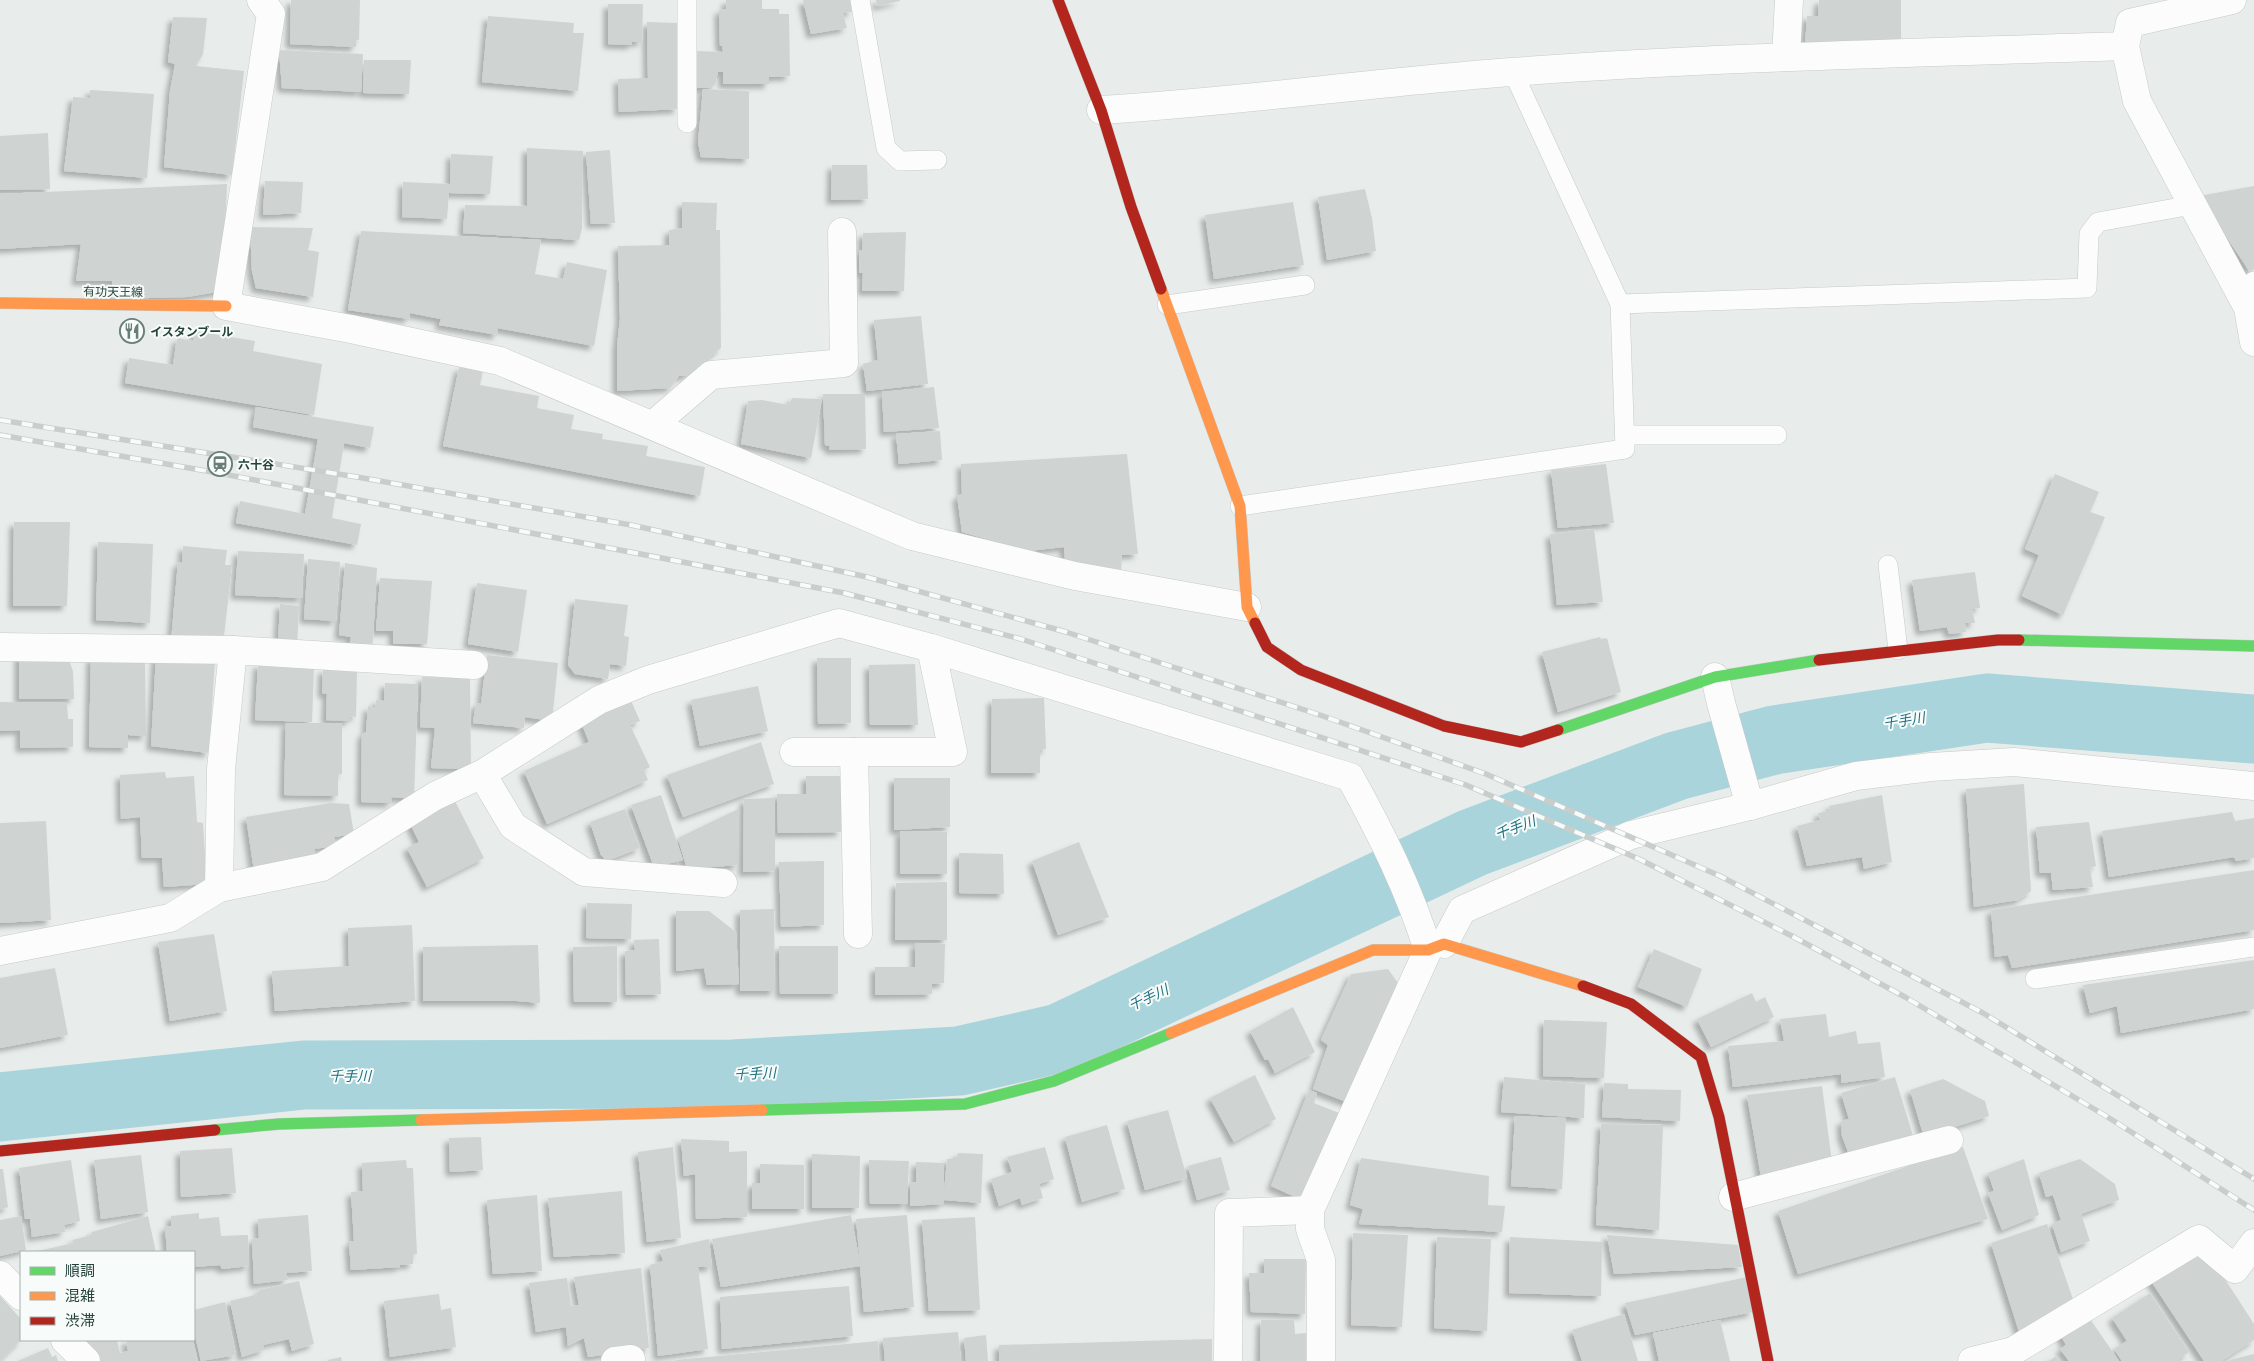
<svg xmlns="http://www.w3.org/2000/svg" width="2254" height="1361" viewBox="0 0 2254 1361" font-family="Barlow,'Noto Sans JP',sans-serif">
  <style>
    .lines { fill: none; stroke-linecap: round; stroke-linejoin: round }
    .river { stroke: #a9d4db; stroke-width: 69 }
    .building { fill: #cfd4d2; filter: url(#shadow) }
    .lane-casing { stroke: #c5cac8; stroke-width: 20 }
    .street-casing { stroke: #c5cac8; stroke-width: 29 }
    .fast-casing { stroke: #c3cbc8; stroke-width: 12 }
    .slow-casing { stroke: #c3cbc8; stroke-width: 12 }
    .jam-casing { stroke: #c3cbc8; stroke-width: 12 }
    .lane { stroke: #fcfcfc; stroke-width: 19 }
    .street { stroke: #fcfcfc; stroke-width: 28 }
    .fast { stroke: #63d668; stroke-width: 11 }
    .slow { stroke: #ff974d; stroke-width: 11 }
    .jam { stroke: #b3261e; stroke-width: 11 }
    .rail-casing { stroke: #c9cdcc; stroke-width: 5.5 }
    .rail { stroke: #f7fbf9; stroke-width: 4; stroke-dasharray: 11; stroke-linecap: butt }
    .labels { text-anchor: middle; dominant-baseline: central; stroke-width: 4; stroke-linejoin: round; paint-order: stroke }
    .street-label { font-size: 12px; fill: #24423a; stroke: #f7fbf9 }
    .poi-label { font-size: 12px; font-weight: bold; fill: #24423a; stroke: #f7fbf9; text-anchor: start }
    .water-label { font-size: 14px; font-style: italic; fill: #1c6f80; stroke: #f7fbf9 }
  </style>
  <defs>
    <filter id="shadow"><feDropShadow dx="-4.5" dy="4.5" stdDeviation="2.5" flood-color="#0004"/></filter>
  </defs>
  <rect width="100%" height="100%" fill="#e8edeb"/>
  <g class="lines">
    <!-- river -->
    <polyline class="river" points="0,1107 304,1075 733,1074 959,1061 1060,1038 1472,843 1676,766 1774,740 1987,708 2254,729"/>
  </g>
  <!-- building -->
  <g class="building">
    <polygon points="291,0 360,0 359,40 356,40 356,47 290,44"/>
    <polygon points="726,0 762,0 762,9 779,9 779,14 789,14 790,76 769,77 769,84 723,84 723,72 718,72 715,85 708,88 695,88 695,51 723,52 722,46 720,46 719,10 726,9"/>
    <polygon points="803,0 850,0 852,12 843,13 847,28 811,34"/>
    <polygon points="876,0 900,0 900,1 877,6"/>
    <polygon points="1819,0 1901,0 1901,48 1805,46 1807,16 1818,16"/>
    <polygon points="608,4 643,4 642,42 632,42 632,45 608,44"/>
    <polygon points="488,16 574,23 573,33 584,33 578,91 482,82"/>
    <polygon points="173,17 207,18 203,54 196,66 244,71 232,175 164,167 170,91 175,64 168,62"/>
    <polygon points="647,22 677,23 678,109 619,112 618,79 648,78"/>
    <polygon points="279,50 363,54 361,92 282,88"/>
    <polygon points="364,60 411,60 409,94 363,93"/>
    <polygon points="703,89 749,91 749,159 701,157 698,142"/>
    <polygon points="90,90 154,94 147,178 64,171 73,97 90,98"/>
    <polygon points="48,133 50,189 0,190 0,136"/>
    <polygon points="527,148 583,151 582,228 579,240 463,233 465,205 527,206"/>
    <polygon points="610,150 615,223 591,224 586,152"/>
    <polygon points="451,154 493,156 490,194 449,193 447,219 402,217 403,182 450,184"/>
    <polygon points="832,165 867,165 868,199 831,200"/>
    <polygon points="265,181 303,182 301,213 263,215"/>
    <polygon points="227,184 223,291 187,297 112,299 112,281 76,281 81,244 0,249 0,194"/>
    <polygon points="2254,186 2254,269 2250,272 2199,196"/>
    <polygon points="1365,189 1372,218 1376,251 1327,260 1318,197"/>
    <polygon points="682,202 717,203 716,230 720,230 721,348 685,376 679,376 670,388 617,391 617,346 620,319 618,246 669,245 669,230 682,228"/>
    <polygon points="1293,202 1304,265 1214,279 1205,215"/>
    <polygon points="250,227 313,228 308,250 319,252 313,297 256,288 252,271"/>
    <polygon points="361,231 541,240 535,274 563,279 567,262 607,270 594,346 497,328 498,335 439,325 441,319 410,313 409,319 348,310"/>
    <polygon points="906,232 904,291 862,291 863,273 859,273 859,250 862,251 863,233"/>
    <polygon points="921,316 928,384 867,391 863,364 878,360 874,320"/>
    <polygon points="195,331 255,341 253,351 322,364 314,415 125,383 129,358 173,365 177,338 193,341"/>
    <polygon points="459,367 483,371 480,385 539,396 537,408 574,415 571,429 603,434 602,439 648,446 646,456 705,467 700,496 443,446"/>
    <polygon points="934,387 939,428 884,432 882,392"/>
    <polygon points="823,394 865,394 866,449 829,450 830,446 825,445"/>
    <polygon points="792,398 822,399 811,458 741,444 748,401 762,400 789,405"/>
    <polygon points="256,407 374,427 370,448 344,443 332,518 361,524 357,545 236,523 240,501 305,514 318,439 253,427"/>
    <polygon points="940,431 942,460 899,464 896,434"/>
    <polygon points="1127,454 1138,554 1122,555 1121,571 1065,560 1064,547 1028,551 962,532 957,496 962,494 961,464"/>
    <polygon points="1606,464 1614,523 1558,528 1551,470"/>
    <polygon points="2055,474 2099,492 2090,512 2105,517 2063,615 2022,596 2039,555 2025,549"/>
    <polygon points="14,522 70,522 67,606 13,606"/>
    <polygon points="1594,529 1603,602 1557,605 1550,534"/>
    <polygon points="98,542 153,544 150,623 96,620"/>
    <polygon points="183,546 227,550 225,565 232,565 223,645 171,641 178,562 182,563"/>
    <polygon points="238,551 304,554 302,598 235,595"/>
    <polygon points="308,559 340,562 336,621 304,619"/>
    <polygon points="345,563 377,568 372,654 348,653 351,637 339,635"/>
    <polygon points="1975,572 1980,608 1972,609 1975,623 1965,623 1966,632 1949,634 1947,627 1920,631 1912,580"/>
    <polygon points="380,578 432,581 427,644 393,644 393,631 376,631"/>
    <polygon points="477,583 527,590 518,652 468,644"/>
    <polygon points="575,599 628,605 624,636 629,637 626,666 610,664 608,679 575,674 568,665"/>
    <polygon points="280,604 299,606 297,646 278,644"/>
    <polygon points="1600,637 1601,639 1607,638 1621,692 1558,712 1542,652"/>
    <polygon points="19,654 67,655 73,671 74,699 19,699"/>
    <polygon points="487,655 558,663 552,721 525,717 524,728 473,723 476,703 481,704"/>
    <polygon points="156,656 215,660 209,753 151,746"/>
    <polygon points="91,657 145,657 146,736 128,735 128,748 89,747"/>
    <polygon points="817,658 851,658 851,723 818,724"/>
    <polygon points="258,664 314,668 312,722 255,720"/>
    <polygon points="915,664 918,725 870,725 869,665"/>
    <polygon points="323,669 357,671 356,717 350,716 350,721 326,720 327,694 322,693"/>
    <polygon points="422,677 470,678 471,769 431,768 435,728 420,727"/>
    <polygon points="385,683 418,684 414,799 391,797 392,803 361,802 362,734 366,732 368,706 375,708 376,700 384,701"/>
    <polygon points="758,686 768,731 700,746 691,700"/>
    <polygon points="629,696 640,721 630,725 650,767 644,770 648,780 547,824 524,771 589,742 581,722"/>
    <polygon points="1044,698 1046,749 1040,750 1040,773 991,773 992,699"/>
    <polygon points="0,702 67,703 68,719 73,719 73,747 20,748 20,730 0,731"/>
    <polygon points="286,723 342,723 342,774 338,774 338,796 284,795"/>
    <polygon points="761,742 774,784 683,817 667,775"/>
    <polygon points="165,772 166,778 194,776 197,822 203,823 207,884 164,887 162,858 142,858 140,817 121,819 120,775"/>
    <polygon points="806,776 841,776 841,832 778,833 777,794 806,794"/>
    <polygon points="894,778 950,778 950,827 894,830"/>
    <polygon points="2024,784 2031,891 2018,900 1974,907 1966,789"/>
    <polygon points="661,795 683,860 654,867 631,805"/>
    <polygon points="1882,795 1892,862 1864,869 1862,857 1807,866 1797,826 1820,820 1818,813 1830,811 1829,806"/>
    <polygon points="775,798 775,871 743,872 744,799"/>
    <polygon points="454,799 484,858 427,887 407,848 419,842 409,821"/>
    <polygon points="331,803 349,804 354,834 334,837 335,846 314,849 316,861 254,871 246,817"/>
    <polygon points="625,809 640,848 607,861 601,855 590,822"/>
    <polygon points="738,809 738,865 687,869 678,838"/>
    <polygon points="2232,812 2235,821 2254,818 2254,858 2236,861 2234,857 2109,877 2102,831"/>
    <polygon points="46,821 51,920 0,923 0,823"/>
    <polygon points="2089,822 2096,866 2090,868 2093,887 2053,890 2051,873 2040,873 2036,827"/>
    <polygon points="900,831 947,832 947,874 900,874"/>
    <polygon points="1079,842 1109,917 1058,935 1032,861"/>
    <polygon points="959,853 1003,854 1004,894 959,893"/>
    <polygon points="824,861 824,925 781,927 779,862"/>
    <polygon points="2254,870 2254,930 2012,968 2008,955 1995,957 1991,910"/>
    <polygon points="947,882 947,940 895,940 896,883"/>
    <polygon points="587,903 632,904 631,939 586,938"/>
    <polygon points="774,909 775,991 740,991 740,910"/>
    <polygon points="676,911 709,911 736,932 739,984 707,985 704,968 676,971"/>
    <polygon points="412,925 415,1001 275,1011 272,971 349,966 348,928"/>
    <polygon points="214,934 227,1011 170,1021 158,942"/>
    <polygon points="659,939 661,994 626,995 625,951 635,950 634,940"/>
    <polygon points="915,943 945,944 944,983 932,984 932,994 875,995 875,967 915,967"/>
    <polygon points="538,945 540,1003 517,1001 423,1001 423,947"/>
    <polygon points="617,946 617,1002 574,1002 573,947"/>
    <polygon points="779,946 838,946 838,994 780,994"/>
    <polygon points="1654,949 1702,969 1687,1007 1638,987"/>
    <polygon points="2254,960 2254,1009 2121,1033 2117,1006 2090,1013 2083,985"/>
    <polygon points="55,968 68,1035 0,1048 0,978"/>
    <polygon points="1388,969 1401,987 1352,1104 1313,1089 1328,1045 1321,1040 1351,974"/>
    <polygon points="1752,993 1756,1002 1765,997 1774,1017 1711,1047 1697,1019"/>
    <polygon points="1293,1007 1315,1052 1275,1073 1268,1059 1265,1060 1250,1031"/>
    <polygon points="1826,1014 1829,1037 1856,1031 1858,1044 1880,1042 1885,1077 1841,1083 1841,1074 1733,1087 1728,1046 1784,1041 1780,1019"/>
    <polygon points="1544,1020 1607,1022 1604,1078 1543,1076"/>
    <polygon points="1255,1075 1276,1119 1234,1142 1210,1098"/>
    <polygon points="1504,1077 1585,1084 1584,1118 1501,1112"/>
    <polygon points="1895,1077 1914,1139 1850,1157 1842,1136 1841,1121 1849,1119 1841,1093"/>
    <polygon points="1943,1079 1985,1101 1989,1116 1924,1137 1910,1090"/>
    <polygon points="1604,1083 1628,1084 1628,1089 1681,1090 1680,1121 1602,1117"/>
    <polygon points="1822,1086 1832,1162 1761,1177 1747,1095"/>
    <polygon points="1309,1090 1317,1093 1314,1103 1344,1115 1338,1131 1332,1129 1302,1200 1271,1186"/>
    <polygon points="1168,1110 1187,1178 1145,1190 1127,1121"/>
    <polygon points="1515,1116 1566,1118 1562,1189 1511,1186"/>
    <polygon points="1601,1124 1663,1125 1659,1230 1596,1225"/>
    <polygon points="1107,1125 1125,1189 1082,1202 1065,1137"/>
    <polygon points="481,1137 483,1170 450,1172 449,1138"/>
    <polygon points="681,1139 729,1141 729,1152 747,1151 747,1217 696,1219 695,1174 684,1176"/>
    <polygon points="673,1147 681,1238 647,1242 638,1152"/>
    <polygon points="1045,1147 1054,1179 1039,1184 1043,1198 1022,1205 1020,1198 999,1206 991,1179 1012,1172 1007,1157"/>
    <polygon points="1963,1147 1988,1219 1798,1274 1778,1211"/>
    <polygon points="232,1148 236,1193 181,1197 180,1151"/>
    <polygon points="958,1153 983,1154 981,1203 944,1200 943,1204 910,1206 910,1182 916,1182 916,1162 944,1163 944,1192 947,1159 956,1159"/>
    <polygon points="812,1154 860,1156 859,1208 812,1208"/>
    <polygon points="141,1155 148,1212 101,1219 94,1160"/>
    <polygon points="1221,1157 1230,1190 1197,1200 1188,1166"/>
    <polygon points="1361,1158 1489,1176 1488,1205 1505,1206 1502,1232 1359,1224 1363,1209 1350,1205"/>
    <polygon points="2024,1159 2039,1215 2002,1230 1988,1193 1994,1191 1988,1173"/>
    <polygon points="2080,1159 2115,1184 2119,1200 2081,1214 2090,1241 2061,1252 2052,1224 2061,1220 2053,1195 2046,1197 2039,1173"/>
    <polygon points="71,1160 80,1221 64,1225 65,1232 32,1237 30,1219 25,1219 19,1168"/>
    <polygon points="406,1160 407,1168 413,1168 417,1254 413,1254 413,1264 400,1265 400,1267 351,1270 349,1242 354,1241 351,1192 363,1191 362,1163"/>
    <polygon points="869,1160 909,1161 907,1204 870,1204"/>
    <polygon points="760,1164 804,1165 804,1209 752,1209 752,1183 760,1183"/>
    <polygon points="0,1169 3,1169 8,1207 0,1210"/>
    <polygon points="622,1191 625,1253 554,1257 548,1198"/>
    <polygon points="537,1195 542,1271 493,1274 487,1200"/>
    <polygon points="199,1213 199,1219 219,1217 221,1236 248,1235 249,1266 222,1269 220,1265 194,1267 194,1252 167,1252 165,1227 171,1226 171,1216"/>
    <polygon points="308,1215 312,1271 286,1273 288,1280 254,1284 252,1239 259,1238 258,1219"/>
    <polygon points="851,1215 860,1263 856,1219 907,1215 914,1307 864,1312 860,1266 721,1287 712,1239"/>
    <polygon points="21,1216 26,1250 0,1256 0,1220"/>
    <polygon points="148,1216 156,1252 33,1252 74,1243 72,1240 92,1235 92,1232"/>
    <polygon points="975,1217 980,1310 929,1311 922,1220"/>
    <polygon points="2047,1224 2076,1308 2020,1335 1991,1243"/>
    <polygon points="1353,1233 1408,1235 1402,1327 1351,1325"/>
    <polygon points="1607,1235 1738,1245 1742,1267 1614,1274"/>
    <polygon points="1437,1237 1491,1239 1487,1331 1434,1328"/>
    <polygon points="1510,1237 1602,1242 1601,1296 1509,1293"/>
    <polygon points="709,1239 712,1267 698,1267 708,1349 658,1356 650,1265 663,1261 660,1250"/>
    <polygon points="2197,1246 2212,1259 2254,1324 2254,1340 2221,1361 2204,1361 2149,1278"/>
    <polygon points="1264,1259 1306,1259 1305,1314 1251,1312 1249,1273 1264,1273"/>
    <polygon points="641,1268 649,1348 588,1357 584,1338 568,1346 566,1327 536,1332 529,1283 567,1278 571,1306 579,1305 574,1277"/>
    <polygon points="1747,1277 1753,1312 1635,1335 1625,1303"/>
    <polygon points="299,1281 314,1344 292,1351 289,1339 263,1345 264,1350 242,1357 230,1301 259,1294 259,1290"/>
    <polygon points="849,1286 853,1336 722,1349 720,1297"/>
    <polygon points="2150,1293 2189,1352 2176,1361 2122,1361 2114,1349 2127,1341 2112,1318"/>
    <polygon points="439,1294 441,1310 451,1308 456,1347 390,1357 384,1301"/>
    <polygon points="0,1296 21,1319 21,1340 0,1361"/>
    <polygon points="225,1302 236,1355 201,1361 194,1331 194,1310"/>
    <polygon points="1624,1314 1638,1361 1582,1361 1572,1330"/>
    <polygon points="2088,1316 2119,1361 2069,1361 2060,1349 2066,1345 2059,1332"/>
    <polygon points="1261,1320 1294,1320 1295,1334 1306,1333 1306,1361 1260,1361"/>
    <polygon points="1720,1320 1730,1361 1659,1361 1653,1333"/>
    <polygon points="958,1332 961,1361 885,1361 883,1338"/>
    <polygon points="986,1335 988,1361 966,1361 964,1338"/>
    <polygon points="1212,1339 1212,1361 999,1361 999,1345"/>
    <polygon points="76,1340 117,1340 120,1353 128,1351 126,1340 193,1340 198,1361 100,1361"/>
    <polygon points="878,1341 879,1361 676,1361 676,1360"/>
    <polygon points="48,1348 52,1357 56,1355 58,1361 18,1361"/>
    <polygon points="2254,1354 2254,1361 2230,1361 2230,1360"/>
    <polygon points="2056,1356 2060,1361 2049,1361"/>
    <polygon points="341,1357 342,1361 328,1361 328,1360"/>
  </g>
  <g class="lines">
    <defs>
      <g id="lane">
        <polyline points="687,0 687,123"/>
        <polyline points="860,0 886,148 900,161 937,160"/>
        <polyline points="2239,292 2254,281"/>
        <polyline points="1620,304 2087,288 2089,234 2098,222 2192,205"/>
        <polyline points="1167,305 1305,285"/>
        <polyline points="1625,435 1777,435"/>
        <polyline points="1240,506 1625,449 1620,304 1513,72"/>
        <polyline points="1888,565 1898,650"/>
        <polyline points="2035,979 2254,947"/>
      </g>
      <g id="street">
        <polyline points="261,0 271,14 226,306 351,329 500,361 912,536 1075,576 1247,607"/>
        <polyline points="2125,46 2137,101 2248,308 2254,342"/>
        <polyline points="1786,57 1789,0"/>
        <path d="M1101 110C1238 102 1374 82 1512 72 1716 57 1921 53 2125 46L2130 23 2232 0"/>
        <polyline points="653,425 711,375 844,363 842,232"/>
        <polyline points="0,647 233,650"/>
        <path d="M931 648 1350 777C1381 833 1409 889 1428 950L1310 1210V1229L1321 1260V1361"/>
        <polyline points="1715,677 1721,703 1750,806"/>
        <polyline points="854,752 858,934"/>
        <polyline points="482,774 513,826 584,872 723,883"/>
        <polyline points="219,888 221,769 233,650 474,665"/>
        <polyline points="1444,944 1462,910 1631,835 1750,806 1856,776 1931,767 2014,762 2254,786"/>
        <polyline points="0,951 170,918 219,888 322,867 435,796 482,774 599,700 648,680 839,623 931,648 953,752 794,752"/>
        <polyline points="1733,1197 1949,1140"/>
        <polyline points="0,1275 21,1296"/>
        <polyline points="65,1340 86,1361"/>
        <polyline points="615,1361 631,1359"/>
        <polyline points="1228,1361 1229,1213 1310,1210"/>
        <polyline points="1972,1361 2013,1351 2199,1239 2235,1269 2254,1243"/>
      </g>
      <g id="fast">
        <polyline points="2019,640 2254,646"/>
        <polyline points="1558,730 1715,677 1819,660"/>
        <polyline points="762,1110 965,1104 1054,1081 1171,1033"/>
        <polyline points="215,1130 279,1124 421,1120"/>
      </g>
      <g id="slow">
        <polyline points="1161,289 1240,506 1247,607 1255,623"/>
        <polyline points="0,303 226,306"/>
        <polyline points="1171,1033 1373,950 1428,950 1444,944 1583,986"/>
        <polyline points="421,1120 762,1110"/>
      </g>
      <g id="jam">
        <polyline points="1058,0 1101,110 1131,207 1161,289"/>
        <polyline points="1255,623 1267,647 1301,670 1444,726 1521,742 1558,730"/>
        <polyline points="1819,660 1998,640 2019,640"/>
        <polyline points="1583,986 1631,1004 1701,1057 1719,1117 1768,1361"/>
        <polyline points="0,1151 215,1130"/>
      </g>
    </defs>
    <!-- lane casing -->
    <use href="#lane" class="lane-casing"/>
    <!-- street casing -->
    <use href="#street" class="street-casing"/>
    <!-- fast casing -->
    <use href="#fast" class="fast-casing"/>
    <!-- slow casing -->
    <use href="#slow" class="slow-casing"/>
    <!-- jam casing -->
    <use href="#jam" class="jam-casing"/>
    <!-- lane -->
    <use href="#lane" class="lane"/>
    <!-- street -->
    <use href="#street" class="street"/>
    <!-- fast -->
    <use href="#fast" class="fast"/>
    <!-- slow -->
    <use href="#slow" class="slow"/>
    <!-- jam -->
    <use href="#jam" class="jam"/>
    <defs>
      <g id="rail">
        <polyline points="0,420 357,477 631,525 867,577 1066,632 1320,715 1486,774 1720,876 1983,1013 2254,1179"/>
        <polyline points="0,435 218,473 844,593 1021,639 1466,785 1639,859 1790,935 1905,997 2106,1116 2254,1210"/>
      </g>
    </defs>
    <!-- rail casing -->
    <use href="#rail" class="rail-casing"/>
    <!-- rail -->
    <use href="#rail" class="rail"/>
  </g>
  <!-- icons -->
  <defs>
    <symbol id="restaurant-ring" viewBox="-11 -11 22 22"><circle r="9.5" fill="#f7fbf9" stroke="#697e78" stroke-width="1.5"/><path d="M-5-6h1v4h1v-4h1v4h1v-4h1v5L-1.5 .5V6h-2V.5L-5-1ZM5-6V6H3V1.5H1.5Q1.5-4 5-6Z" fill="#697e78"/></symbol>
    <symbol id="station-ring" viewBox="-11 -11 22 22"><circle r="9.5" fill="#f7fbf9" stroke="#697e78" stroke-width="1.5"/><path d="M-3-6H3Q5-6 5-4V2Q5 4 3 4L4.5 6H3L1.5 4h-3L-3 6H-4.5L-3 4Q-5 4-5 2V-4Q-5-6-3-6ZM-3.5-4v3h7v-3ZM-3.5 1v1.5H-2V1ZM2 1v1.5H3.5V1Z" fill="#697e78"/></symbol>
  </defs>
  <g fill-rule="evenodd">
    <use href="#restaurant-ring" x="118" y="317" width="28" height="28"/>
    <use href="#station-ring" x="206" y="450" width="28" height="28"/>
  </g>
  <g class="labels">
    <!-- street labels -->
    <g class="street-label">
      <text transform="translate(113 291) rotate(1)">有功天王線</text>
    </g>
    <!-- poi labels -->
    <g class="poi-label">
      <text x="150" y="331">イスタンブール</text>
      <text x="238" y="464">六十谷</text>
    </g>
    <!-- water labels -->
    <g class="water-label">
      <text transform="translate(1904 720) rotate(-9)">千手川</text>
      <text transform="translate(1515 827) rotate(-21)">千手川</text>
      <text transform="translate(1148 997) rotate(-25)">千手川</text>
      <text transform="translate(755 1073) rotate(-3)">千手川</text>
      <text x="350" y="1075">千手川</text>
    </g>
  </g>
  <!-- legend -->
  <rect x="20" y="1251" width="175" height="90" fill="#f7fbf9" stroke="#a3b1ad"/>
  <rect x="30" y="1267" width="25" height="8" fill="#63d668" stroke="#a3b1ad"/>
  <text x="65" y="1276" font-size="15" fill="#24423a">順調</text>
  <rect x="30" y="1292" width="25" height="8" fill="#ff974d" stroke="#a3b1ad"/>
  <text x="65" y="1301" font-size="15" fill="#24423a">混雑</text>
  <rect x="30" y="1317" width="25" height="8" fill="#b3261e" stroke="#a3b1ad"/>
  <text x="65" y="1326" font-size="15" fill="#24423a">渋滞</text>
</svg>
